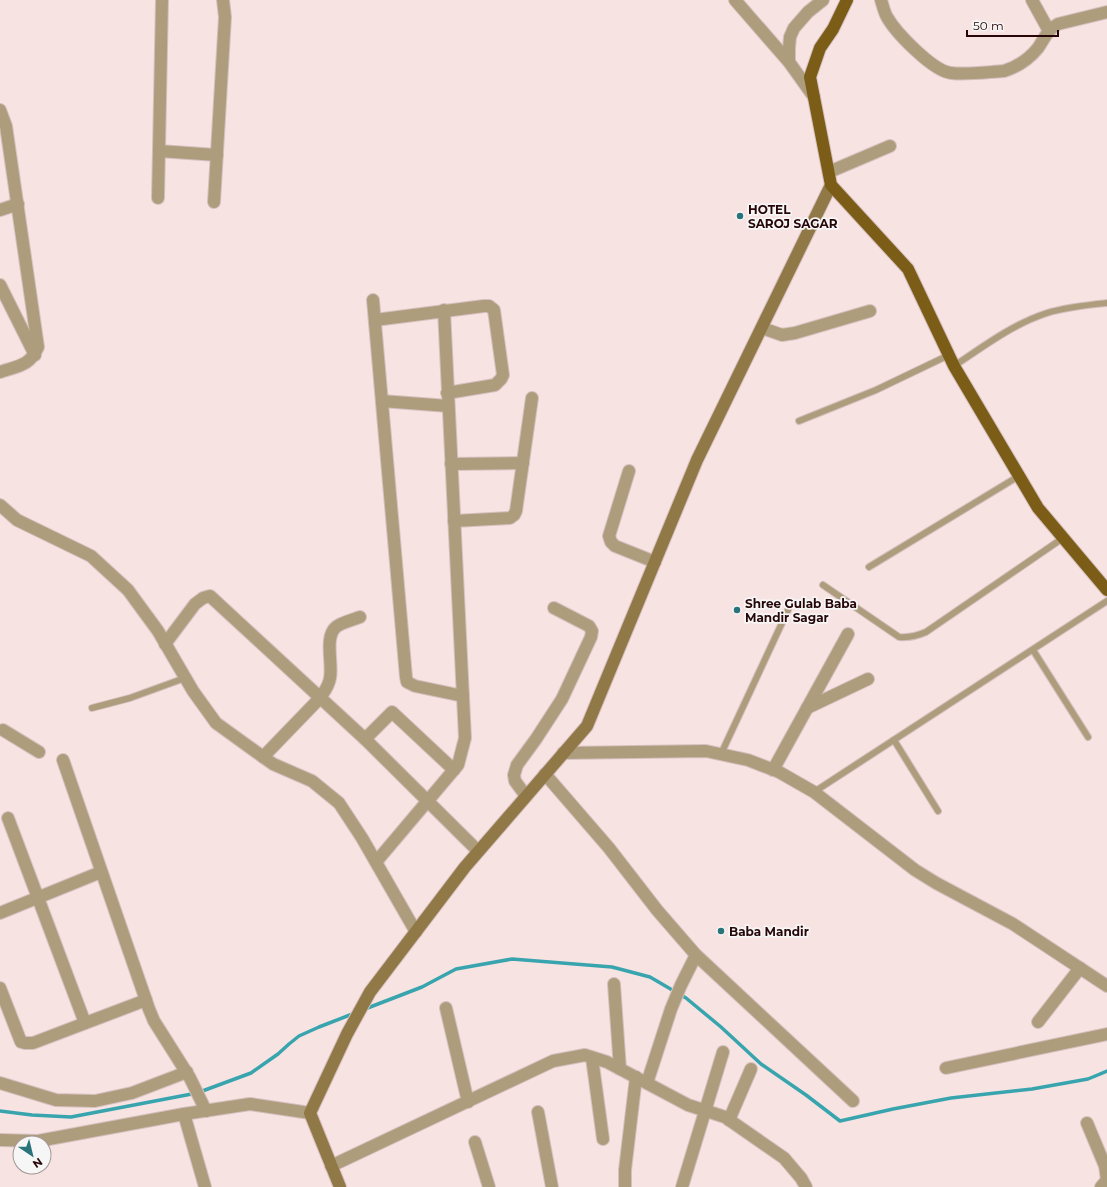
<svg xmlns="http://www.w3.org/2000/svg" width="1107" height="1187" viewBox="0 0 1107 1187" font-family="Montserrat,sans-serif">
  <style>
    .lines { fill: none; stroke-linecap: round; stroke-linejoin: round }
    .stream { stroke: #38a5ae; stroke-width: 3.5 }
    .lane-casing { stroke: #d6c0bf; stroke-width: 8 }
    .street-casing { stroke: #d6c0bf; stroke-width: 14 }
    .secondary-casing { stroke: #d6c0bf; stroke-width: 14 }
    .primary-casing { stroke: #d6c0bf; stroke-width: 14 }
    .lane { stroke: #ae9d7d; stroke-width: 6 }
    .street { stroke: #ae9d7d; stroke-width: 12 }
    .secondary { stroke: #907847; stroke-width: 12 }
    .primary { stroke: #7b5d18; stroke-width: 12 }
    .poi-dot { fill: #29737a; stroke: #f6f6f6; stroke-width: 1.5 }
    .labels { text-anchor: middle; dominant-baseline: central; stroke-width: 3.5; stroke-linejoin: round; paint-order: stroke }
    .poi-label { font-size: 12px; font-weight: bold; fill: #260607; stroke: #f6f6f6; text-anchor: start }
  </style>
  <rect width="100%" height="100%" fill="#f7e3e2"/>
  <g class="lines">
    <!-- stream -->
    <g class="stream">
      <polyline points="365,1009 422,987 456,969 512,959 612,967 650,977 686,998 721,1027 761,1064 806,1095 840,1121 893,1109 951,1098 1032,1089 1088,1079 1107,1071"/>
      <polyline points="0,1111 32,1115 71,1117 197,1093 251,1073 278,1054 289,1044 299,1036 319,1027 355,1013"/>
    </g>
    <defs>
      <g id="lane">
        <path d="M954 366C984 346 1013 324 1047 313 1066 307 1087 305 1107 303"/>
        <polyline points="799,421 876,390 949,355"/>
        <polyline points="869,567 1019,476"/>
        <path d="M823 585 899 637C910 638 917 636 926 632L1063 538"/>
        <polyline points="1033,650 1088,737"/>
        <polyline points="92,708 130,698 185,678"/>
        <polyline points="894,740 938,811"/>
        <polyline points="721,754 788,610"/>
        <polyline points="814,792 1107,601"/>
      </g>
      <g id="street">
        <polyline points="735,0 789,62"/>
        <path d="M881 0C883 6 884 12 887 17 896 33 933 71 951 73 968 75 987 72 1004 71 1017 67 1029 59 1038 48 1044 39 1048 29 1058 24L1107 12"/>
        <polyline points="1032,0 1049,31"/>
        <polyline points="814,97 789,62 789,48 790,37 794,28 808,12 823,0"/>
        <path d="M0 110 6 126 38 347C30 366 18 366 0 372"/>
        <polyline points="159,151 217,155"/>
        <polyline points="829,172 890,146"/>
        <polyline points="158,198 162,0"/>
        <polyline points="214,202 225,17 223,0"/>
        <polyline points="0,210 18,204"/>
        <polyline points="0,285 35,355"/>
        <polyline points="373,300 406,677 407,682 415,686 463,696"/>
        <polyline points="375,320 484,306 489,306 494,310 503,375 501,379 495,385 447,393"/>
        <polyline points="762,328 782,335 795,333 870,311"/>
        <polyline points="382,401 448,406"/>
        <polyline points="451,464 523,463"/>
        <polyline points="629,471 609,536 611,542 615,546 655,562"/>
        <polyline points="0,505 17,520 91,556 128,590 158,631 193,691 216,723 273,764 312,781 339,803 362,838 416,932"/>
        <polyline points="454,521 510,518 514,515 516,511 532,398"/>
        <polyline points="165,644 195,604 203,598 210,596 365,739 392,712 454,770"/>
        <polyline points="807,708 868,679"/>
        <polyline points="3,730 39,752"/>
        <polyline points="365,739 478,851"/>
        <polyline points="563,753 706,751 748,760 779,772 814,792 915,870 936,883 1013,924 1107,986"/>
        <path d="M263 757 320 698C324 692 329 686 330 678 333 664 324 637 336 627 342 622 353 620 360 617"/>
        <polyline points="63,760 149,1009 154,1021 190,1078 206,1111"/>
        <polyline points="773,770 848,634"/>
        <polyline points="545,774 609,848 657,910 696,955 853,1101"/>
        <polyline points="526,796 515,781 514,775 517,765 536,739 562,699 591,637 592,631 589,626 554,608"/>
        <polyline points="8,818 85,1023"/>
        <polyline points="376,862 458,765 465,738 444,310"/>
        <polyline points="0,913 101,872"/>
        <polyline points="614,984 620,1069"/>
        <polyline points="0,988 21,1042 25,1043 33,1043 146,1000"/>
        <polyline points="446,1008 468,1102"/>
        <polyline points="1038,1022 1080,968"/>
        <polyline points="592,1058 603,1139"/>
        <polyline points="946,1068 1107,1034"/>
        <polyline points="0,1083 56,1100 95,1101 132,1093 187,1072"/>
        <polyline points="647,1083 671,1009 681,985 696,955"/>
        <polyline points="538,1112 552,1187"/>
        <polyline points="184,1114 205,1187"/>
        <polyline points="729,1120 751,1069"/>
        <polyline points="1087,1123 1105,1166 1107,1180 1101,1187"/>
        <polyline points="0,1140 38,1141 184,1114 250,1104 310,1113"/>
        <polyline points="475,1142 489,1187"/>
        <polyline points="331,1166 553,1061 585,1055 607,1062 688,1105 725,1117 784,1158 801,1178 806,1187"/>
        <polyline points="625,1187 625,1170 636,1077"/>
        <polyline points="682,1187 723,1052"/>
      </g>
      <polyline id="secondary" points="340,1187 310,1113 347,1034 370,992 465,867 587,726 697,460 831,185"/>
      <polyline id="primary" points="847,0 833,29 820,48 810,77 831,185 908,269 954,366 1038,508 1107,590"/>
    </defs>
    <!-- lane casing -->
    <use href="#lane" class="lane-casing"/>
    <!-- street casing -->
    <use href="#street" class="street-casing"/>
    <!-- secondary casing -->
    <use href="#secondary" class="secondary-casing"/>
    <!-- primary casing -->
    <use href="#primary" class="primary-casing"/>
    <!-- lane -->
    <use href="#lane" class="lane"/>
    <!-- street -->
    <use href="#street" class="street"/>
    <!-- secondary -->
    <use href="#secondary" class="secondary"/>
    <!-- primary -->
    <use href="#primary" class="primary"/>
  </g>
  <!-- markers -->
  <g class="poi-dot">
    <circle cx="740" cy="216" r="4"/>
    <circle cx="737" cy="610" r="4"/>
    <circle cx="721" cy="931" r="4"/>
  </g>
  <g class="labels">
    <!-- poi labels -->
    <g class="poi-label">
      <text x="748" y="209">HOTEL<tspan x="748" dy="14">SAROJ SAGAR</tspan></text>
      <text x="745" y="603">Shree Gulab Baba<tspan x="745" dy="14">Mandir Sagar</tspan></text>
      <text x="729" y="931">Baba Mandir</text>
    </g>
  </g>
  <!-- north arrow -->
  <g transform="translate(32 1155) rotate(145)"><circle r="19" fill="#f6f6f6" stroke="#a39696"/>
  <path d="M0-3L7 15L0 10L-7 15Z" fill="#29737a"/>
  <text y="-6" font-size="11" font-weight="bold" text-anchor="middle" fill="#260607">N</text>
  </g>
  <!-- scale -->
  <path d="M967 30v6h91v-6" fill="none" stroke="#260607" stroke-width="2"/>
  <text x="973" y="30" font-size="12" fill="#260607" stroke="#f6f6f6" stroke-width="3" paint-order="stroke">50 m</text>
</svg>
